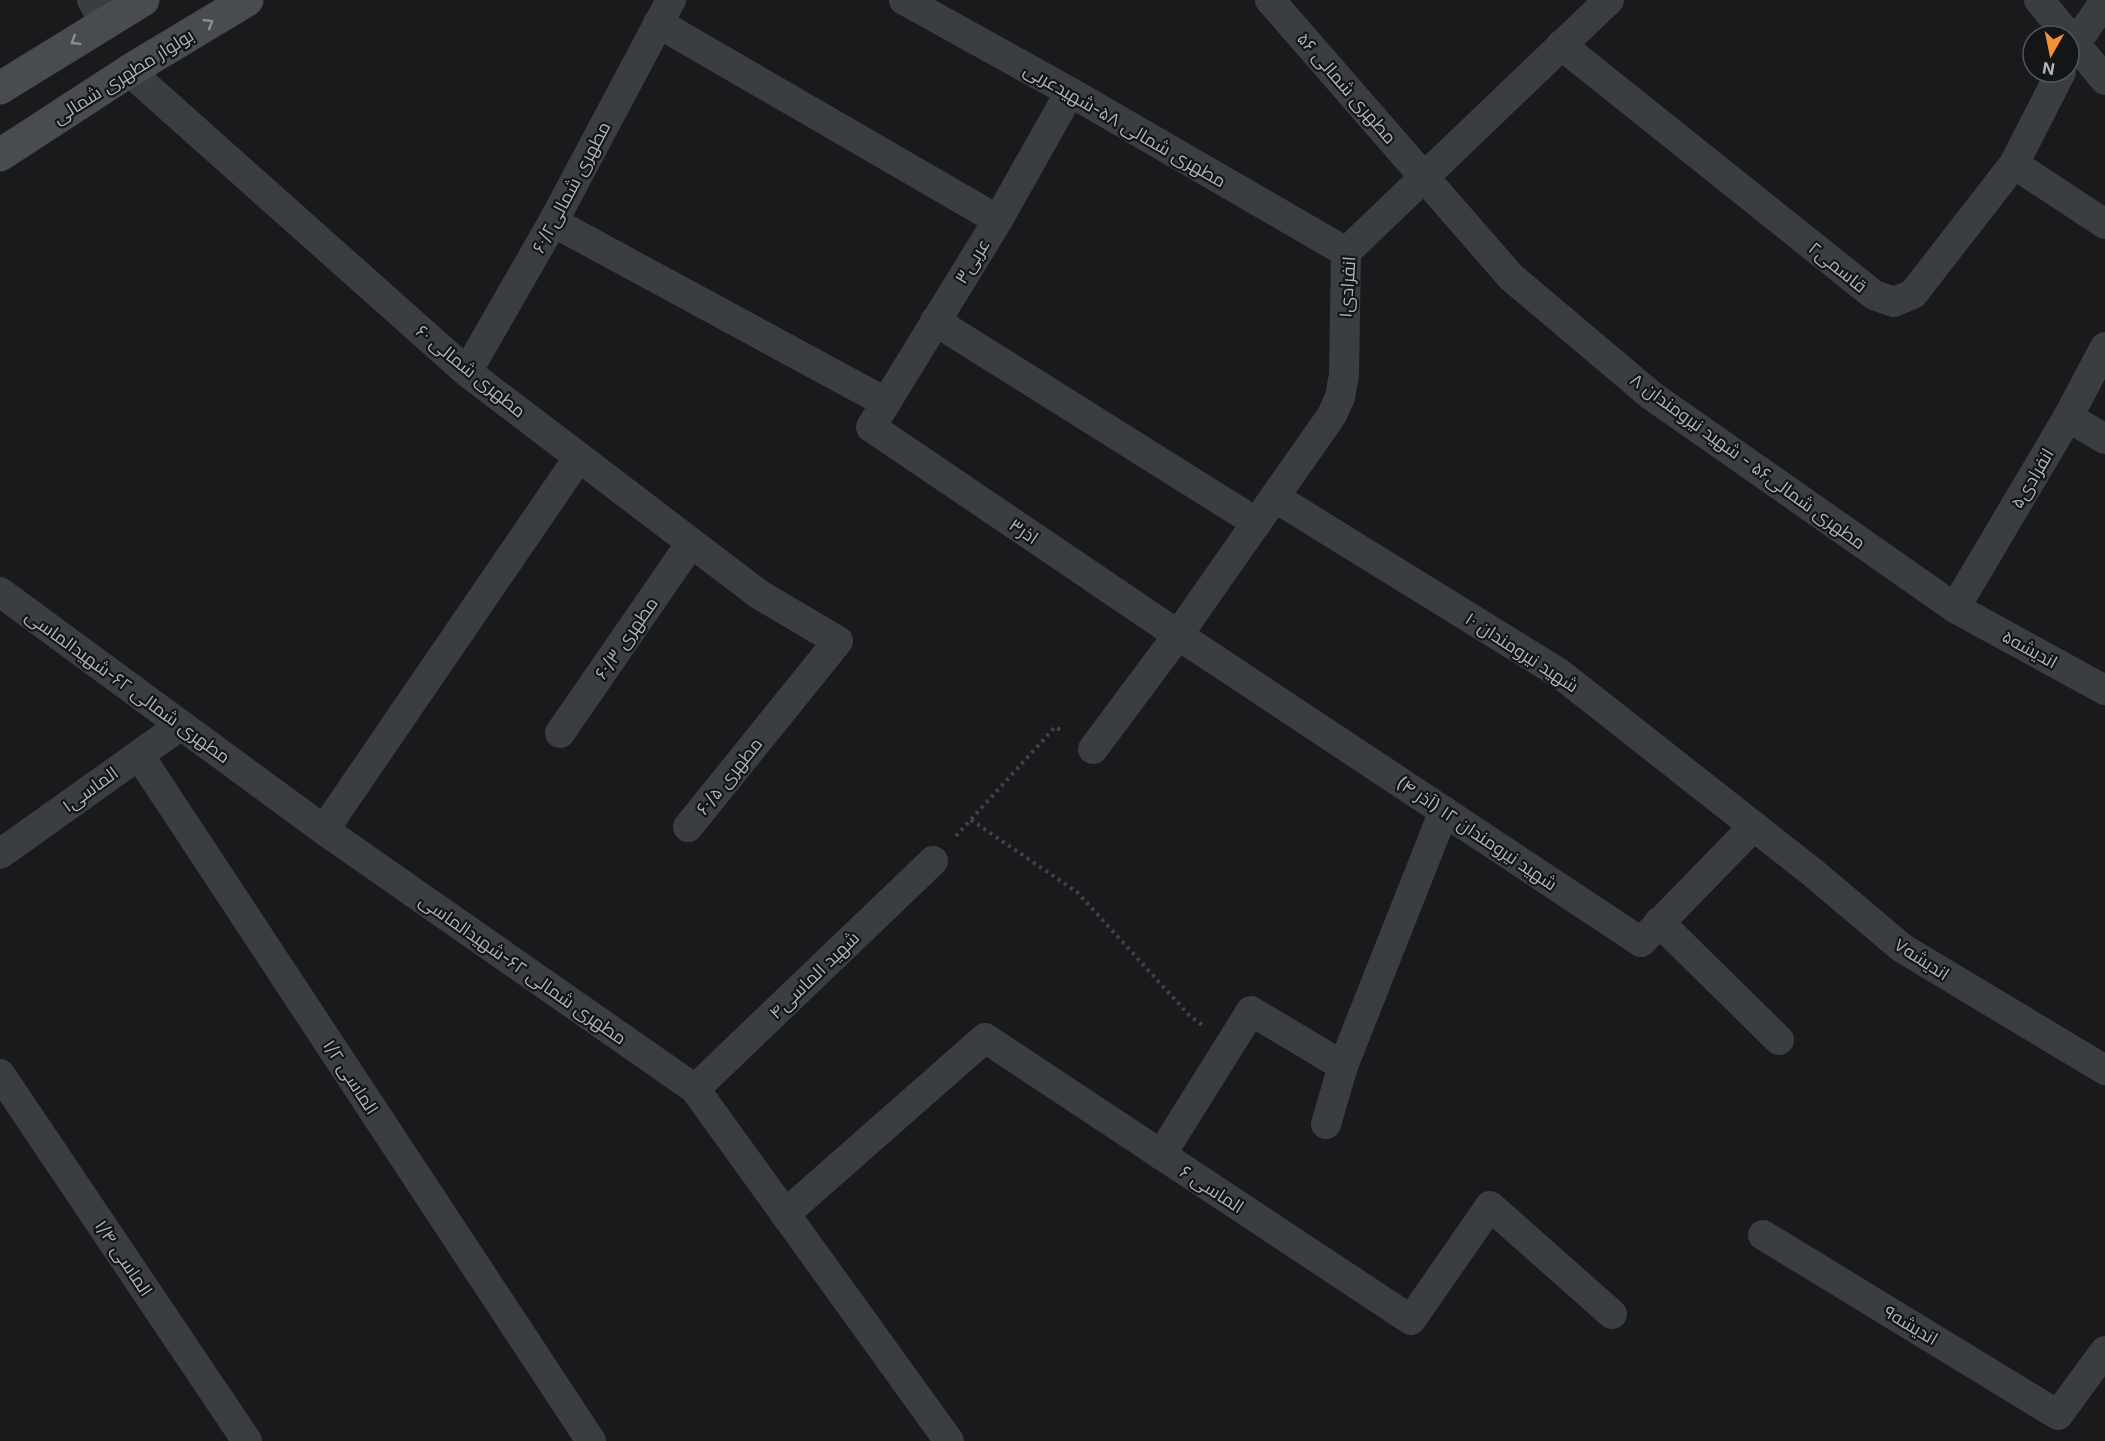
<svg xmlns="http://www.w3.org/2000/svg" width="2105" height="1441" viewBox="0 0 2105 1441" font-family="Inter,Cairo,sans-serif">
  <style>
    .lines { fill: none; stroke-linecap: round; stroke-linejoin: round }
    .path { stroke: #404448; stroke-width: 4; stroke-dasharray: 3 4.5; stroke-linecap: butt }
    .street { stroke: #3a3d41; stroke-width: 30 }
    .secondary { stroke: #484c51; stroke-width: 33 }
    .oneway { stroke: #899097 }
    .labels { text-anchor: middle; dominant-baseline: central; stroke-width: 4.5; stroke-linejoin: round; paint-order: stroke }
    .street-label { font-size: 18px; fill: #acb4bc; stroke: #141517 }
  </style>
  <rect width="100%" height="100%" fill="#1a1a1c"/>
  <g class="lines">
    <!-- path -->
    <g class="path">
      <polyline points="971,820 1077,892 1189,1015 1202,1025"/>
      <polyline points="956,836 1055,727 1064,732"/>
    </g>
    <!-- street -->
    <g class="street">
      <polyline points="92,0 105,23"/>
      <polyline points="904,0 1070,92 1346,252"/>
      <polyline points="1270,0 1511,277 1652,396 1955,608 2105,690"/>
      <polyline points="2039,0 2105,80"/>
      <polyline points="658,23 998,220"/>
      <polyline points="1561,45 1874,295 1894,302 1913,294 2014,164 2061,72"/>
      <polyline points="2069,56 2075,44 2105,1"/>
      <polyline points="129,71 467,372 760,595 838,641 688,827"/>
      <polyline points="1070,92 998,220 871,427 1178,635 1641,942 1754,826"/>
      <polyline points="2014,164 2105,224"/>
      <polyline points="553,222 885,402"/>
      <polyline points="935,321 1257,523"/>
      <polyline points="467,372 553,222 671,0"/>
      <polyline points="2068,417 2105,439"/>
      <polyline points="1276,498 1559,673 1812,872 1902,948 2105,1070"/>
      <polyline points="0,592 324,830 695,1089 949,1441"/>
      <polyline points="1955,608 2068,417 2105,347"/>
      <polyline points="560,733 691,543"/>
      <polyline points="1093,749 1178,635 1332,415 1340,397 1344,375 1346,252 1609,0"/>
      <polyline points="139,755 591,1441"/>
      <polyline points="324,830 579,457"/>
      <polyline points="0,854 181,725"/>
      <polyline points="1659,922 1779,1040"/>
      <polyline points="0,1074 247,1441"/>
      <polyline points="695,1089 933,861"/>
      <polyline points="1326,1124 1343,1066"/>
      <polyline points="1161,1155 1251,1011 1343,1066 1444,811"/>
      <polyline points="785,1214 985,1038 1411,1320 1490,1206 1612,1314"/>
      <polyline points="1763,1235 2058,1415 2105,1351"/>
    </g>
    <!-- secondary -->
    <g class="secondary">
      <polyline points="0,88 143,0"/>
      <polyline points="0,155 129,71 247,0"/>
    </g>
  </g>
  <!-- one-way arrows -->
  <defs><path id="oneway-chevron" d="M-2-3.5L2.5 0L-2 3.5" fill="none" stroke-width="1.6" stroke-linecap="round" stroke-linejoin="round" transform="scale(1.5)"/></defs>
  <g class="oneway">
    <use href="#oneway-chevron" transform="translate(209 23) rotate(-31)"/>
    <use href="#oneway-chevron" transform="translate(75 41) rotate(148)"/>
  </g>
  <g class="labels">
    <!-- street labels -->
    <g class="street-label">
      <text transform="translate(123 76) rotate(-32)">بولوار مطهری شمالی</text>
      <text transform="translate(1347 88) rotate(49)">مطهری شمالی ۵۶</text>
      <text transform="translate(1125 125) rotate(30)">مطهری شمالی ۵۸-شهیدعربی</text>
      <text transform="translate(571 187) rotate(-62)">مطهری شمالی۶۰/۲</text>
      <text transform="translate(972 261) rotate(-58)">عربی۳</text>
      <text transform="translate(1838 267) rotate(39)">قاسمی۲</text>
      <text transform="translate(1347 287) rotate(-86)">انفرادی۱</text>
      <text transform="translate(471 371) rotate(39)">مطهری شمالی ۶۰</text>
      <text transform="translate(1748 461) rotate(36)">مطهری شمالی۵۶ - شهید نیرومندان ۸</text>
      <text transform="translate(2032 478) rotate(-59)">انفرادی۵</text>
      <text transform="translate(1024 531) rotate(34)">اذر۳</text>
      <text transform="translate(626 638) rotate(-55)">مطهری ۶۰/۳</text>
      <text transform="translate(2030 649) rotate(29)">اندیشه۵</text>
      <text transform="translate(1522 652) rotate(33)">شهید نیرومندان ۱۰</text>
      <text transform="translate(128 686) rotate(36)">مطهری شمالی ۶۲-شهیدالماسی</text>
      <text transform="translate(729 776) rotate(-51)">مطهری ۶۰/۵</text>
      <text transform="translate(90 789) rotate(-36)">الماسی۱</text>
      <text transform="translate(1477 833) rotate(34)">شهید نیرومندان ۱۲ (آذر ۴)</text>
      <text transform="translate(1922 959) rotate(33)">اندیشه۷</text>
      <text transform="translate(523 969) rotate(35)">مطهری شمالی ۶۲-شهیدالماسی</text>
      <text transform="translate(814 975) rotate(-44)">شهید الماسی۴</text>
      <text transform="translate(351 1077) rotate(57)">الماسی ۱/۲</text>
      <text transform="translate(1212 1189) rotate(33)">الماسی ۶</text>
      <text transform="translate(124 1258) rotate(56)">الماسی ۱/۴</text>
      <text transform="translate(1911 1325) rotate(31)">اندیشه۹</text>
    </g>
  </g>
  <!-- north arrow -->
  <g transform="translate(2051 54) rotate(189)"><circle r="28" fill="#141517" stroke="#515559" stroke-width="1.5"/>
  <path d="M0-4.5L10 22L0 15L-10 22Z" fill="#f49039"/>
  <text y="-9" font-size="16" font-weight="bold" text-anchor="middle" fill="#acb4bc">N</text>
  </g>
</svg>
